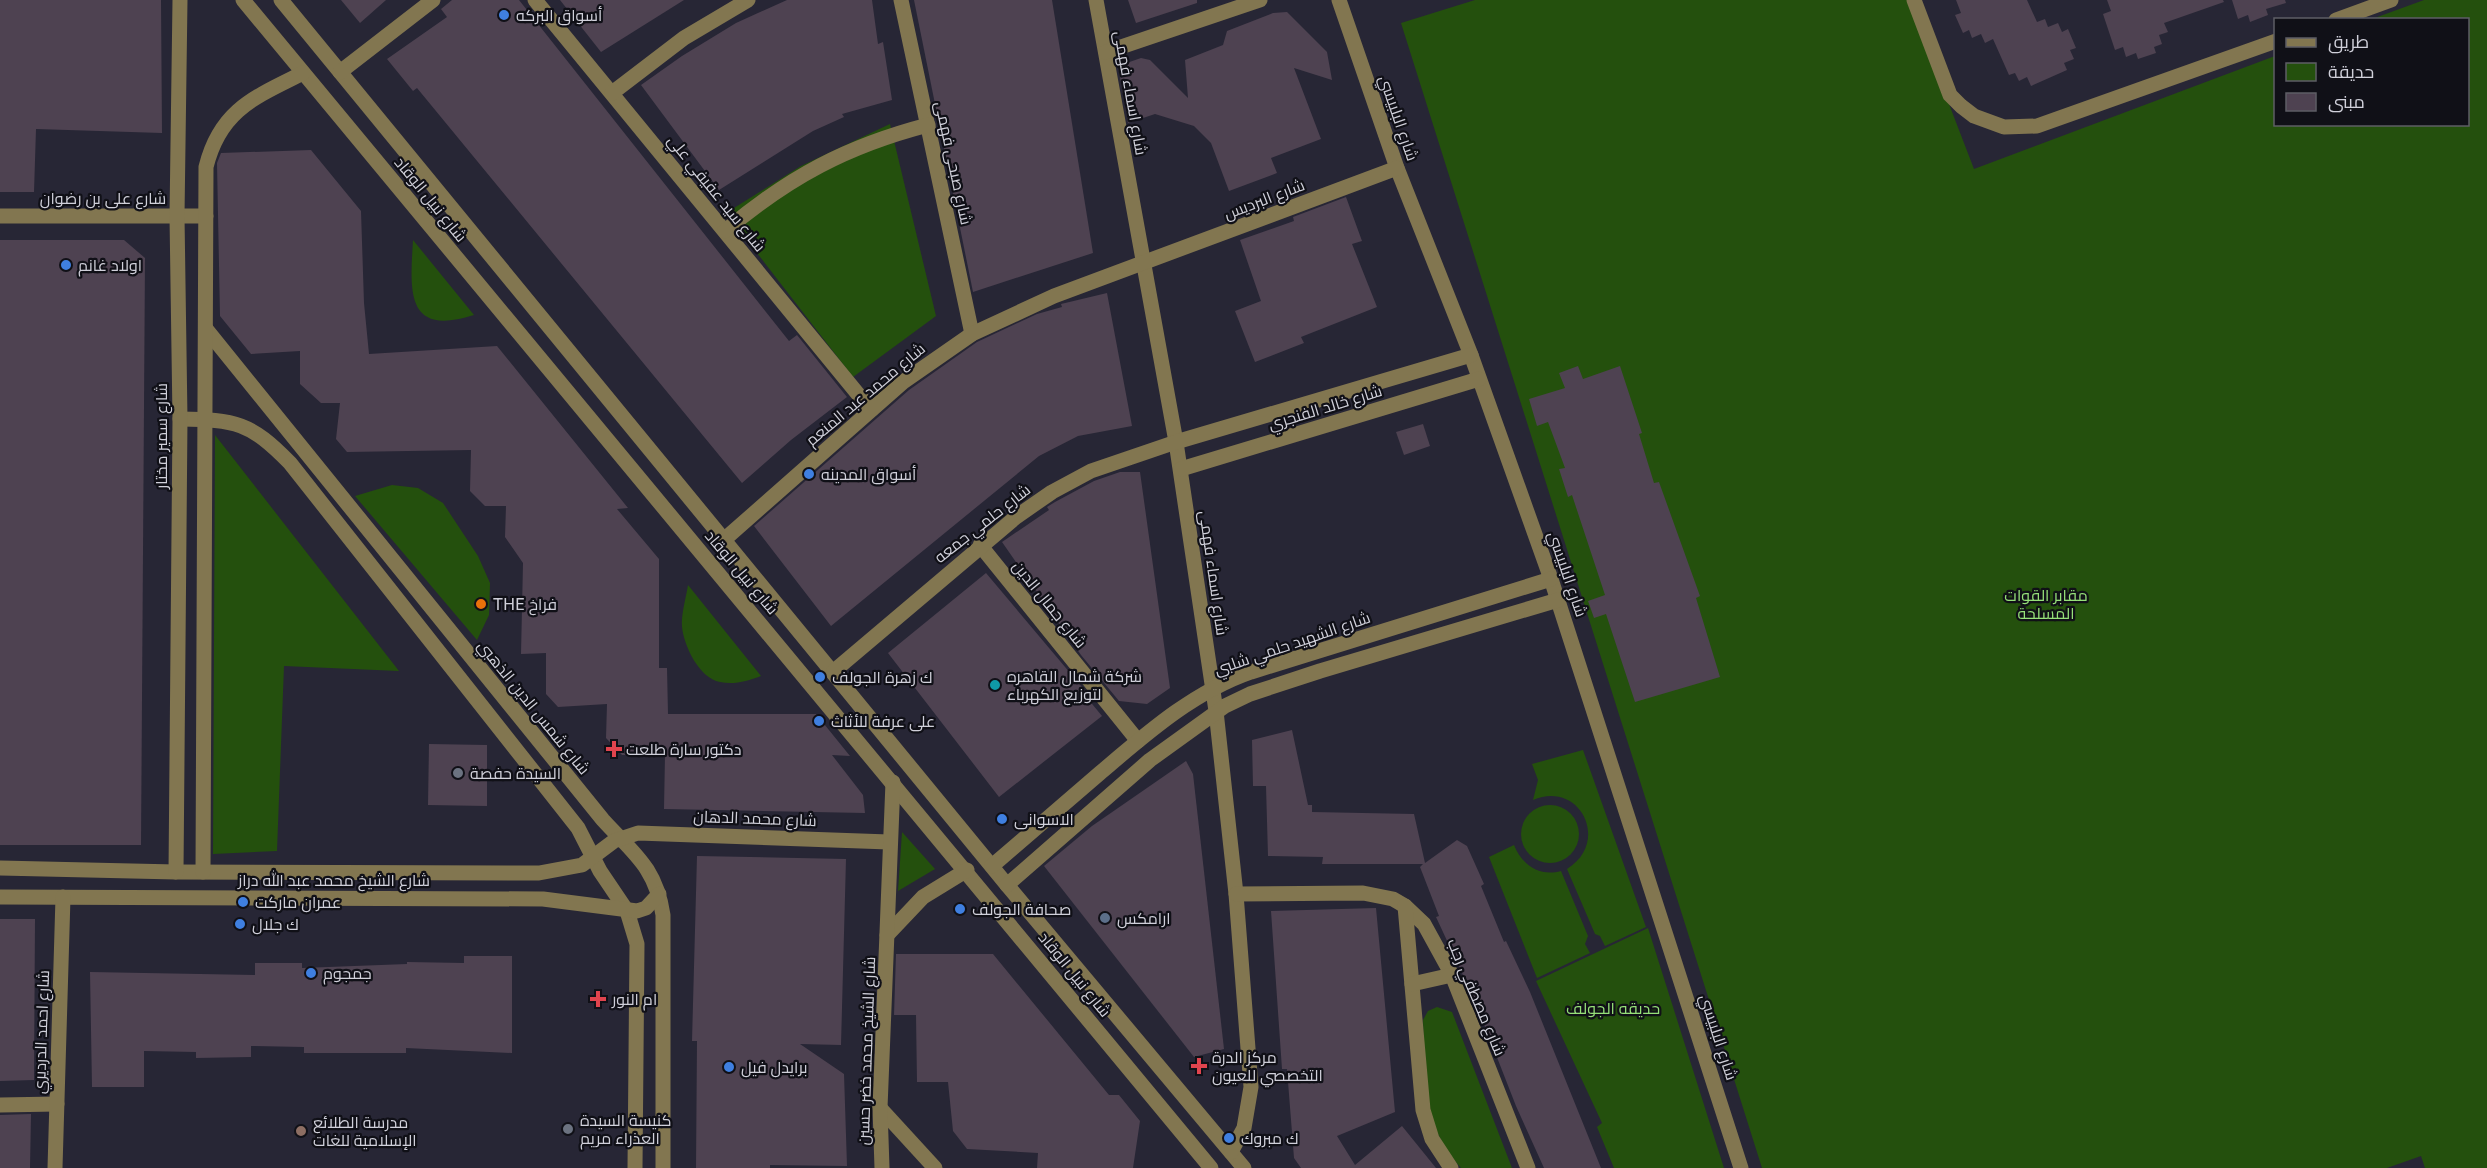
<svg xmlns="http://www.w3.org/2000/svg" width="2487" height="1168" viewBox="0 0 2487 1168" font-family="'Golos Text',Cairo,sans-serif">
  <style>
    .green { fill: #24500d }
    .building { fill: #4e4251 }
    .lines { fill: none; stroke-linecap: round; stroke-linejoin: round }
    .minor { stroke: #827650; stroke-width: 15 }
    .shop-dot { fill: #3f7fe0; stroke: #101017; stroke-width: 2 }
    .food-dot { fill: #e8710a; stroke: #101017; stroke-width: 2 }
    .culture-dot { fill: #0f9aa8; stroke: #101017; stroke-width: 2 }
    .health-dot { fill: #e0444e; stroke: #101017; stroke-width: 2 }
    .worship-dot { fill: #6b7280; stroke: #101017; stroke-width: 2 }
    .service-dot { fill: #5c6f8a; stroke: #101017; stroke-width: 2 }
    .education-dot { fill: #8d6e63; stroke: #101017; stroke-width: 2 }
    .labels { text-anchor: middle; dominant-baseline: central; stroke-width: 4.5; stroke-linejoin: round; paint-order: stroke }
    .poi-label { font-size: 16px; fill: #d0d0da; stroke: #101017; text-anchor: start }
    .street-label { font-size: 16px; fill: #d0d0da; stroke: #101017 }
    .park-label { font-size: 16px; fill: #96e079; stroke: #101017 }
  </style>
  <rect width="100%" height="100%" fill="#272635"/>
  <!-- green -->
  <g class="green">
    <polygon points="1475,0 1909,0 1974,169 2275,56 2276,124 2468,124 2468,20 2372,19 2424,0 2487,0 2487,1168 2425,1168 2421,1156 2387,1168 1762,1168 1401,23"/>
    <polygon points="890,124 936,316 853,377 726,213 801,166"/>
    <path d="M413 240 474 315C405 337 410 291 413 240Z"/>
    <polygon points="215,435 399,671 284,666 277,851 213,854"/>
    <polygon points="392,485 418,488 443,503 478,556 490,583 489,615 477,640 355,496"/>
    <path d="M688 585 761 676C747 681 735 685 720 682 699 678 684 646 682 627 681 614 686 598 688 585Z"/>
    <path d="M1583 750 1646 927 1605 946 1600 936 1595 934 1567 869C1611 842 1580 780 1533 800L1538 780 1532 764Z"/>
    <circle cx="1550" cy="834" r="29"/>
    <polygon points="902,832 935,869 898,891"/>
    <path d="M1514 845C1522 865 1539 877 1561 871L1588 936 1585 944 1590 953 1537 978 1489 857Z"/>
    <polygon points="1648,928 1724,1168 1614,1168 1597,1127 1602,1123 1536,981"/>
    <path d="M1437 1007 1452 1012 1512 1168H1461C1420 1123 1425 1077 1423 1020L1428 1011Z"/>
  </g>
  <!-- building -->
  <g class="building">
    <polygon points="0,0 161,0 162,133 36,129 34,192 0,192"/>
    <polygon points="341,0 386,0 360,23"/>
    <polygon points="452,0 519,0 789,341 797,335 847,397 791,440 742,483 417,88 413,91 387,59 447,17 441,9"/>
    <polygon points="560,0 684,0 601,52"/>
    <polygon points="787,0 872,0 878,44 883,42 892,100 842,114 844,117 813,131 719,190 641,85 682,56 736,23"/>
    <polygon points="914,0 1052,0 1093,253 973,292"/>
    <polygon points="1128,0 1197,0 1197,3 1136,23"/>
    <polygon points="1956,0 2027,0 2037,22 2045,19 2048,27 2058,23 2062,32 2068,29 2076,48 2070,50 2074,59 2064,63 2067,70 2031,86 2027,77 2019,81 2015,73 2009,75 1993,39 1985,43 1981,34 1972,38 1969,30 1963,33 1955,15 1961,13"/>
    <polygon points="2107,0 2223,0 2224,2 2164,23 2168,32 2159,35 2162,44 2154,47 2156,53 2138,59 2136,53 2126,57 2123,47 2115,50 2103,14 2111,11"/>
    <polygon points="2232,0 2285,0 2286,3 2266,9 2268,15 2250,22 2248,15 2238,19"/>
    <polygon points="1287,12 1327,52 1332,80 1294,68 1321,139 1271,158 1277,173 1229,191 1211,143 1194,126 1155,114 1128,123 1118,66 1141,58 1150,60 1188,98 1185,60 1223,45 1227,31 1273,13"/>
    <polygon points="311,150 361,211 364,303 369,354 497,346 628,508 617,509 659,559 659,668 667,668 668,714 816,714 850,756 832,755 863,795 865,813 664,809 665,755 622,755 606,738 607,704 558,707 546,694 546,653 521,654 523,563 505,537 506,506 485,506 470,491 471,450 347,452 336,439 340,403 321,403 300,384 300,351 251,354 220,316 217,163 221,153"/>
    <polygon points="1346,197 1362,241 1352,244 1377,307 1301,337 1304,343 1255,362 1235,311 1261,301 1240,240 1294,221 1293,217"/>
    <polygon points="0,240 124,240 145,258 141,845 0,845"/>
    <polygon points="1107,293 1132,426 1078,436 1039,456 831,626 754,526 909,390 977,342 1037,314 1062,307 1061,304"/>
    <polygon points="1578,366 1583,379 1620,366 1642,433 1639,434 1654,483 1659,482 1700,596 1696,598 1720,677 1635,702 1606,614 1594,618 1588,601 1605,595 1572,495 1568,497 1559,469 1565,468 1548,422 1537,426 1529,399 1565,388 1559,373"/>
    <polygon points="1423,424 1430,446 1404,455 1396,432"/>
    <polygon points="1120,472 1140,472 1170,688 1147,704 1119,701 1081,655 1002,542 1049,510 1047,507 1055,502 1094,481"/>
    <polygon points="986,573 1092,699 1088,699 1102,716 999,797 888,653"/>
    <polygon points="1292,730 1308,805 1312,805 1312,812 1414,814 1425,863 1457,840 1467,846 1484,884 1481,886 1504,942 1506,941 1530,992 1601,1168 1544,1168 1516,1106 1475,1001 1436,917 1439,916 1420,867 1423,864 1322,864 1323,857 1268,856 1266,786 1253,786 1252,740"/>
    <polygon points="429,744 487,745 487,806 428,805"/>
    <polygon points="1186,761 1193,774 1224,1049 1194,1057 1044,866 1092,826"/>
    <polygon points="697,856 846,859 841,1045 800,1044 844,1074 847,1166 770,1165 770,1168 696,1168 697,1041 692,1041"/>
    <polygon points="1376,908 1395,1112 1337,1136 1355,1165 1402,1126 1436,1168 1301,1168 1294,1158 1287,1069 1282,1069 1271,911"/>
    <polygon points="0,919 35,919 34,1080 0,1081"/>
    <polygon points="896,954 993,954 1109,1095 1119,1095 1140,1121 1133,1168 1037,1168 1038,1153 967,1149 953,1131 948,1082 917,1082 916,1015 894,1015"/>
    <polygon points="464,956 512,956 512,1053 406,1048 406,1053 304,1053 304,1047 251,1046 251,1057 196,1058 196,1052 144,1051 144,1087 92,1087 90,972 255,975 255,963 302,963 302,968 407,964 407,962 464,963"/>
    <polygon points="31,1114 30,1168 0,1168 0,1115"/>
  </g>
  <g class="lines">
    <!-- minor -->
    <g class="minor">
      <polyline points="243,0 1211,1168"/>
      <polyline points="281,0 1007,885 1244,1168"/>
      <polyline points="535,0 871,410"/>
      <polyline points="901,0 972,334"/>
      <polyline points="1096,0 1176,442 1216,711 1236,894 1251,1087 1244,1128 1231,1152"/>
      <polyline points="1339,0 1397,168 1471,355 1551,579 1741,1168"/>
      <polyline points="1914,0 1950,95 1961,106 1974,116 2004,127 2037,126 2276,41"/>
      <polyline points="2336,20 2391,0"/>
      <polyline points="1106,52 1260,0"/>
      <polyline points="340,72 433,0"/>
      <polyline points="612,93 684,38 748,0"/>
      <polyline points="0,216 206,216"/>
      <path d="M725 231C789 177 847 146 928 125"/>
      <path d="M206 329 603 820C633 853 656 867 663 915V1168"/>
      <path d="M180 419C236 420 250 422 290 463L578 828 600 871 627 911 637 944 635 1168"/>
      <polyline points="1181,469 1479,379"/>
      <polyline points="726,538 903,382 972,334 1054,296 1397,168"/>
      <polyline points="980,545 1138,741"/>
      <polyline points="834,671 1016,517 1052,492 1091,471 1176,442 1471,355"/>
      <path d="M992 866C1028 835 1064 804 1100 773 1146 734 1193 692 1251 672L1551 579"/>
      <polyline points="0,868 176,872 539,873 582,865 614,841 638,833 889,842"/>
      <polyline points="176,872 180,419 177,216 180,0"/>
      <path d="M203 872 206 167C220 110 255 97 303 73"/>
      <polyline points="1007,885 1150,760 1225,706 1250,694 1320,671 1558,600"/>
      <polyline points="1236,894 1363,893 1393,899 1405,906 1424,924 1452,975 1528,1168"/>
      <polyline points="0,897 543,899 637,911 646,908 659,894"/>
      <polyline points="1405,906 1423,1110 1432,1139 1451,1168"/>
      <polyline points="887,935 923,897 967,870"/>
      <polyline points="1412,984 1452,975"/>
      <polyline points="0,1105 57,1104"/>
      <polyline points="880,1108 935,1168"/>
      <polyline points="55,1168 63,897"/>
      <polyline points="882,1168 880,1108 893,782"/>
    </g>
  </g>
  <!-- markers -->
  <g class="shop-dot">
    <circle cx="504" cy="15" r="6"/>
    <circle cx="66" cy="265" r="6"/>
    <circle cx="809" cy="474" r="6"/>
    <circle cx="820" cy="677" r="6"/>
    <circle cx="819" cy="721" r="6"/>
    <circle cx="1002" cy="819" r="6"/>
    <circle cx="243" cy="902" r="6"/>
    <circle cx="960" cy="909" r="6"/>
    <circle cx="240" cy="924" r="6"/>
    <circle cx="311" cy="973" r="6"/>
    <circle cx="729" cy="1067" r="6"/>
    <circle cx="1229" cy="1138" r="6"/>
  </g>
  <circle class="food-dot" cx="481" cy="604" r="6"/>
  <circle class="culture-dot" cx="995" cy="685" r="6"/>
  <g class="health-dot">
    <path d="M611 740h6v6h6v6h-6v6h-6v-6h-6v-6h6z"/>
    <path d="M595 990h6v6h6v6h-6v6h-6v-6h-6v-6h6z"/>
    <path d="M1196 1057h6v6h6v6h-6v6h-6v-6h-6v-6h6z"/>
  </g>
  <g class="worship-dot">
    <circle cx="458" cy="773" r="6"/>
    <circle cx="568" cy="1129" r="6"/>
  </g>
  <circle class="service-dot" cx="1105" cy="918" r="6"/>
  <circle class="education-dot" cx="301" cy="1131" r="6"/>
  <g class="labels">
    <!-- poi labels -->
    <g class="poi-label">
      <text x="516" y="15">أسواق البركه</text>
      <text x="78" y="265">اولاد غانم</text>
      <text x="821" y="474">أسواق المدينه</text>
      <text x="493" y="604">THE فراخ</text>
      <text x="1007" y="676">شركة شمال القاهره<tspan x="1007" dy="18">لتوزيع الكهرباء</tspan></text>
      <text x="832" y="677">ك زهرة الجولف</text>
      <text x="831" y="721">على عرفة للأثاث</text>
      <text x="626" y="749">دكتور سارة طلعت</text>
      <text x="470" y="773">السيدة حفصة</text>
      <text x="1014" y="819">الاسوانى</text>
      <text x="255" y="902">عمران ماركت</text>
      <text x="972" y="909">صحافة الجولف</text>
      <text x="1117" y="918">ارامكس</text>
      <text x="252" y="924">ك جلال</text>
      <text x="323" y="973">جمجوم</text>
      <text x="612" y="999">ام النور</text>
      <text x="1212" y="1057">مركز الدرة<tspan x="1212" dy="18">التخصصي للعيون</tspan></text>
      <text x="741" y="1067">برايدل فيل</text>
      <text x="580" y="1120">كنيسة السيدة<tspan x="580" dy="18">العذراء مريم</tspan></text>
      <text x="313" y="1122">مدرسة الطلائع<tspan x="313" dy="18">الإسلامية للغات</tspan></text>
      <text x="1241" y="1138">ك مبروك</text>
    </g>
    <!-- street labels -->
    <g class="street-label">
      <text transform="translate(1131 93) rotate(80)">شارع اسماء فهمى</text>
      <text transform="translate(1399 118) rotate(71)">شارع البلبيسي</text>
      <text transform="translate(954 163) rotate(78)">شارع صبحى فهمى</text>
      <text transform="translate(717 193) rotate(51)">شارع سيد عفيفي علي</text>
      <text x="103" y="198">شارع على بن رضوان</text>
      <text transform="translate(431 199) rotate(51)">شارع نبيل الوقاد</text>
      <text transform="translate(1264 199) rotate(-21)">شارع البرديس</text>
      <text transform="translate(865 394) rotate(-40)">شارع محمد عبد المنعم</text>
      <text transform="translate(1325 407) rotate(-17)">شارع خالد الفنجري</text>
      <text transform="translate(161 436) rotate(-90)">شارع سمير مختار</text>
      <text transform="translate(982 523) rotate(-38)">شارع حلمي جمعه</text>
      <text transform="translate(742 572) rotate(50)">شارع نبيل الوقاد</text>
      <text transform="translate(1214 573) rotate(82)">شارع اسماء فهمى</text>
      <text transform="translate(1568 574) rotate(71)">شارع البلبيسي</text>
      <text transform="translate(1050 604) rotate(51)">شارع جمال الدين</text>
      <text transform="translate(1292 643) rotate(-19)">شارع الشهيد حلمي شلبي</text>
      <text transform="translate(534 707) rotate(51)">شارع شمس الدين الذهبي</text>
      <text transform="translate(755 818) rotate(2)">شارع محمد الدهان</text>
      <text x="334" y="880">شارع الشيخ محمد عبد الله دراز</text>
      <text transform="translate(1075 974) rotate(51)">شارع نبيل الوقاد</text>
      <text transform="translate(1477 997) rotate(67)">شارع مصطفي رجب</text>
      <text transform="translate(41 1032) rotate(-88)">شارع احمد الدرديري</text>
      <text transform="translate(1719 1037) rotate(72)">شارع البلبيسي</text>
      <text transform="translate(866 1051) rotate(-88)">شارع الشيخ محمد خضر حسين</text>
    </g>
    <!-- park labels -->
    <g class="park-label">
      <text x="2046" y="595">مقابر القوات<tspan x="2046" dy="18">المسلحة</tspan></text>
      <text x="1613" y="1008">حديقه الجولف</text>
    </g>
  </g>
  <!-- legend -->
  <rect x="2274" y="18" width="195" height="108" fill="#101017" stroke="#5d5d65" stroke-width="1.5"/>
  <rect x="2286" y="38" width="30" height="9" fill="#827650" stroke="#5d5d65" stroke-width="1.5"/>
  <text x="2328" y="48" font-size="18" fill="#d0d0da">طريق</text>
  <rect x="2286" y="63" width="30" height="18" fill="#24500d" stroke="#5d5d65" stroke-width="1.5"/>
  <text x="2328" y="78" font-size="18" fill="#d0d0da">حديقة</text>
  <rect x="2286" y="93" width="30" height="18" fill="#4e4251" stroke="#5d5d65" stroke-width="1.5"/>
  <text x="2328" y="108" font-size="18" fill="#d0d0da">مبنى</text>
</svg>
